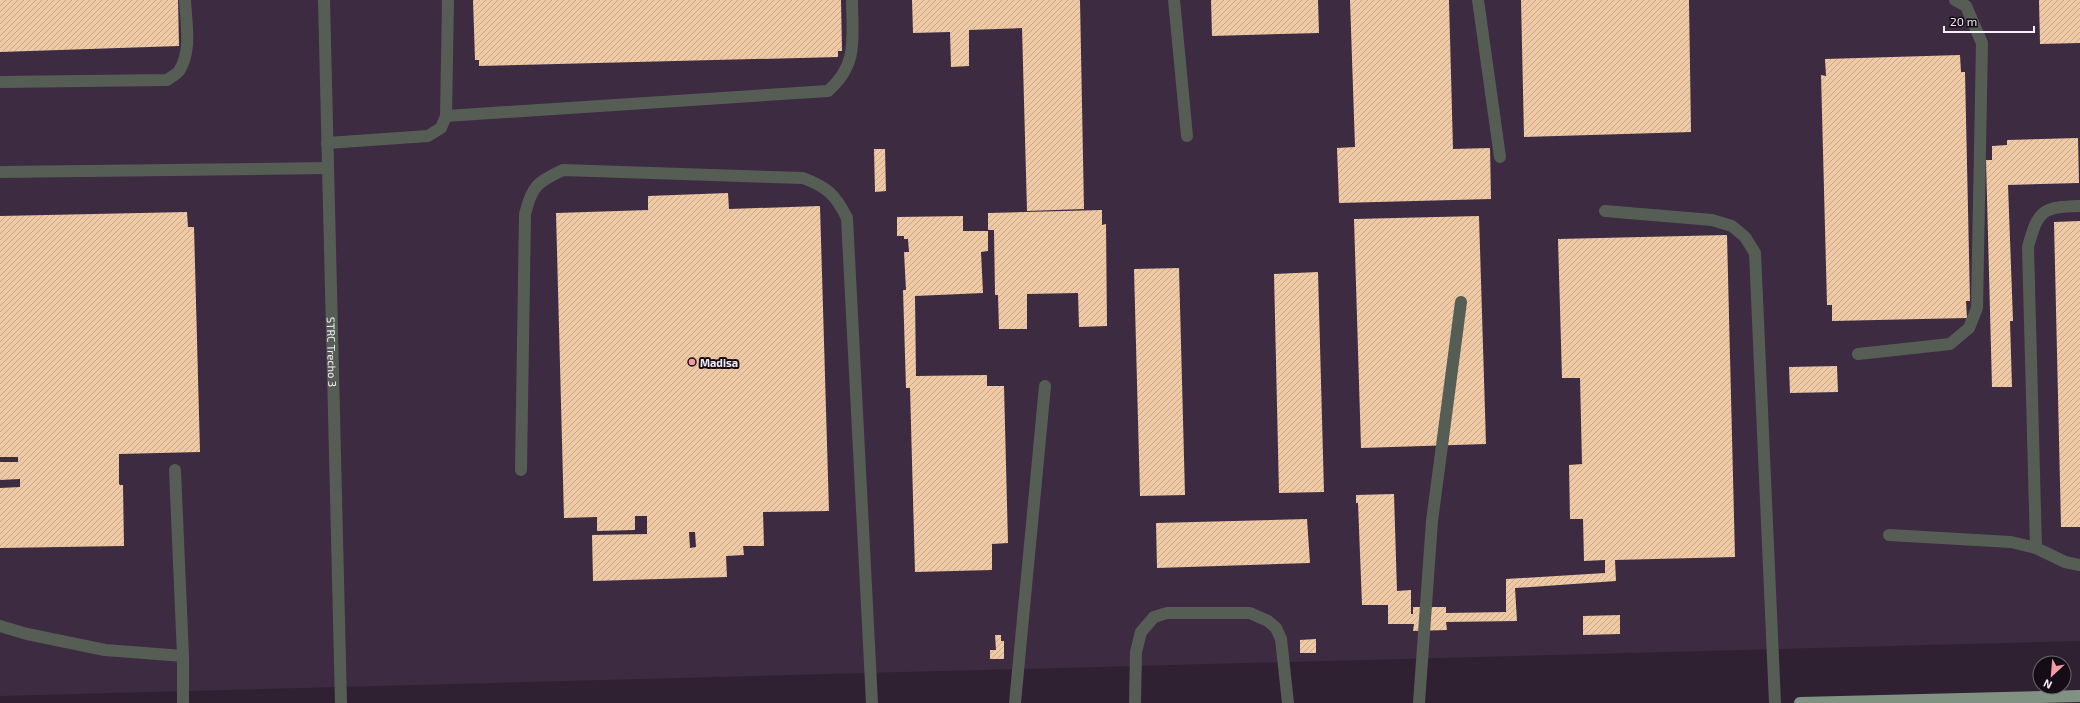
<svg xmlns="http://www.w3.org/2000/svg" width="2080" height="703" viewBox="0 0 2080 703" font-family="'Exo 2',sans-serif">
  <style>
    .built { fill: #3d2b41 }
    .building { fill: url(#building-hatch); fill-rule: evenodd }
    .lines { fill: none; stroke-linecap: round; stroke-linejoin: round }
    .minor { stroke: #555d55; stroke-width: 12 }
    .major { stroke: #819282; stroke-width: 12 }
    .poi-dot { fill: #f49aa5; stroke: #140d15; stroke-width: 1.5 }
    .labels { text-anchor: middle; dominant-baseline: central; stroke-width: 4; stroke-linejoin: round; paint-order: stroke }
    .street-label { font-size: 11px; fill: #f8eef9; stroke: #140d15 }
    .poi-label { font-size: 11px; font-weight: bold; fill: #f8eef9; stroke: #140d15; text-anchor: start }
  </style>
  <defs>
    <pattern id="building-hatch" width="6" height="6" patternUnits="userSpaceOnUse"><rect width="6" height="6" fill="#efc8a4"/><path d="M-1 1l2-2M0 6l6-6M5 7l2-2" fill="none" stroke="#c6a88e"/></pattern>
  </defs>
  <rect width="100%" height="100%" fill="#2f2132"/>
  <!-- built -->
  <polygon class="built" points="0,0 2080,0 2080,641 0,696"/>
  <!-- building -->
  <g class="building">
    <polygon points="0,0 178,0 179,46 0,52"/>
    <polygon points="473,0 841,0 842,51 838,51 838,57 479,66 479,60 475,60"/>
    <polygon points="912,0 1080,0 1084,209 1027,211 1022,28 969,30 969,66 951,67 950,32 913,33"/>
    <polygon points="1211,0 1318,0 1319,33 1212,36"/>
    <polygon points="1350,0 1449,0 1453,149 1490,148 1491,199 1339,203 1337,148 1355,147"/>
    <polygon points="1521,0 1689,0 1691,132 1524,137"/>
    <polygon points="2039,0 2080,0 2080,43 2040,44"/>
    <polygon points="1960,55 1961,72 1965,72 1970,301 1966,301 1967,318 1832,321 1832,305 1827,305 1821,75 1826,76 1825,59"/>
    <polygon points="2078,138 2079,183 2008,185 2013,321 2010,321 2012,387 1992,387 1986,160 1992,160 1992,146 2007,145 2007,140"/>
    <polygon points="874,149 885,149 886,191 875,192"/>
    <path d="M728 193 729 209 820 206 829 511 763 512 764 546H743L744 555 726 556 727 577 593 581 592 535 647 534V516H635V530L597 531V517L564 518 556 213 648 210V196ZM689 532H695L696 547 690 548Z"/>
    <polygon points="1102,210 1102,225 1106,224 1107,326 1079,327 1078,293 1027,294 1027,329 999,329 998,295 995,295 994,230 988,230 988,213"/>
    <polygon points="187,212 188,227 194,227 200,452 119,454 119,484 120,485 123,485 124,546 0,548 0,488 20,487 20,479 0,480 0,462 18,462 18,457 0,457 0,216"/>
    <polygon points="963,216 963,231 988,231 988,251 981,252 983,293 915,296 916,376 987,375 987,386 1004,386 1008,543 992,544 992,570 915,572 910,388 906,388 903,290 906,290 904,252 909,252 908,239 904,239 904,236 897,236 897,217"/>
    <polygon points="1479,216 1486,444 1361,448 1354,219"/>
    <polygon points="2080,221 2080,527 2061,527 2054,222"/>
    <polygon points="1727,235 1735,557 1615,560 1616,581 1515,588 1517,621 1446,622 1447,630 1413,631 1414,624 1388,624 1388,605 1362,605 1358,503 1356,503 1356,495 1394,494 1397,591 1411,590 1411,614 1413,614 1413,607 1446,607 1446,613 1506,612 1506,579 1605,573 1605,560 1584,561 1583,519 1570,519 1569,465 1582,464 1580,378 1562,378 1558,239"/>
    <polygon points="1179,268 1185,495 1140,496 1134,269"/>
    <polygon points="1318,272 1324,492 1279,493 1274,274"/>
    <polygon points="1837,366 1838,392 1790,393 1789,367"/>
    <polygon points="1307,519 1310,563 1157,568 1156,523"/>
    <polygon points="1620,615 1620,634 1583,635 1583,616"/>
    <polygon points="995,635 1001,635 1001,641 1004,641 1004,659 990,659 990,650 996,650"/>
    <polygon points="1316,639 1316,653 1300,653 1300,640"/>
  </g>
  <g class="lines">
    <!-- minor -->
    <g class="minor">
      <path id="s1" d="M324 0 341 703"/>
      <polyline points="1174,0 1187,136"/>
      <polyline points="1478,0 1500,157"/>
      <path d="M0 82 167 80C171 77 176 75 179 71 192 52 186 22 185 0"/>
      <path d="M446 116 828 91C859 64 852 38 852 0"/>
      <polyline points="327,143 428,136 441,128 446,116 448,0"/>
      <polyline points="0,172 328,168"/>
      <polyline points="1605,211 1712,220 1732,226 1745,237 1755,253 1775,703"/>
      <polyline points="1858,354 1950,344 1969,328 1977,308 1982,43 1966,6 1955,0"/>
      <polyline points="175,470 183,656 183,703"/>
      <path d="M521 470 525 214C532 186 537 182 563 170L803 178C827 187 835 194 847 218L872 703"/>
      <polyline points="1889,535 2011,542 2036,548 2065,562 2080,565"/>
      <path d="M2036 548 2028 247C2038 210 2042 207 2080 206"/>
      <polyline points="0,626 27,634 105,650 183,656"/>
      <polyline points="1015,703 1045,386"/>
      <polyline points="1135,703 1136,652 1141,632 1154,617 1167,613 1250,613 1268,621 1276,628 1281,639 1288,703"/>
      <polyline points="1419,703 1432,521 1461,302"/>
    </g>
    <!-- major -->
    <polyline class="major" points="1800,703 2080,696"/>
  </g>
  <!-- markers -->
  <circle class="poi-dot" cx="692" cy="362" r="4"/>
  <g class="labels">
    <!-- street labels -->
    <g class="street-label">
      <text stroke="none"><textPath href="#s1" startOffset="352">STRC Trecho 3</textPath></text>
    </g>
    <!-- poi labels -->
    <g class="poi-label">
      <text x="700" y="362">Madisa</text>
    </g>
  </g>
  <!-- north arrow -->
  <g transform="translate(2052 675) rotate(206)"><circle r="19" fill="#140d15" stroke="#6f6770"/>
  <path d="M0-3L7 15L0 10L-7 15Z" fill="#f49aa5"/>
  <text y="-6" font-size="11" font-weight="bold" text-anchor="middle" fill="#f8eef9">N</text>
  </g>
  <!-- scale -->
  <path d="M1944 26v6h90v-6" fill="none" stroke="#f8eef9" stroke-width="2"/>
  <text x="1950" y="26" font-size="12" fill="#f8eef9" stroke="#140d15" stroke-width="3" paint-order="stroke">20 m</text>
</svg>
